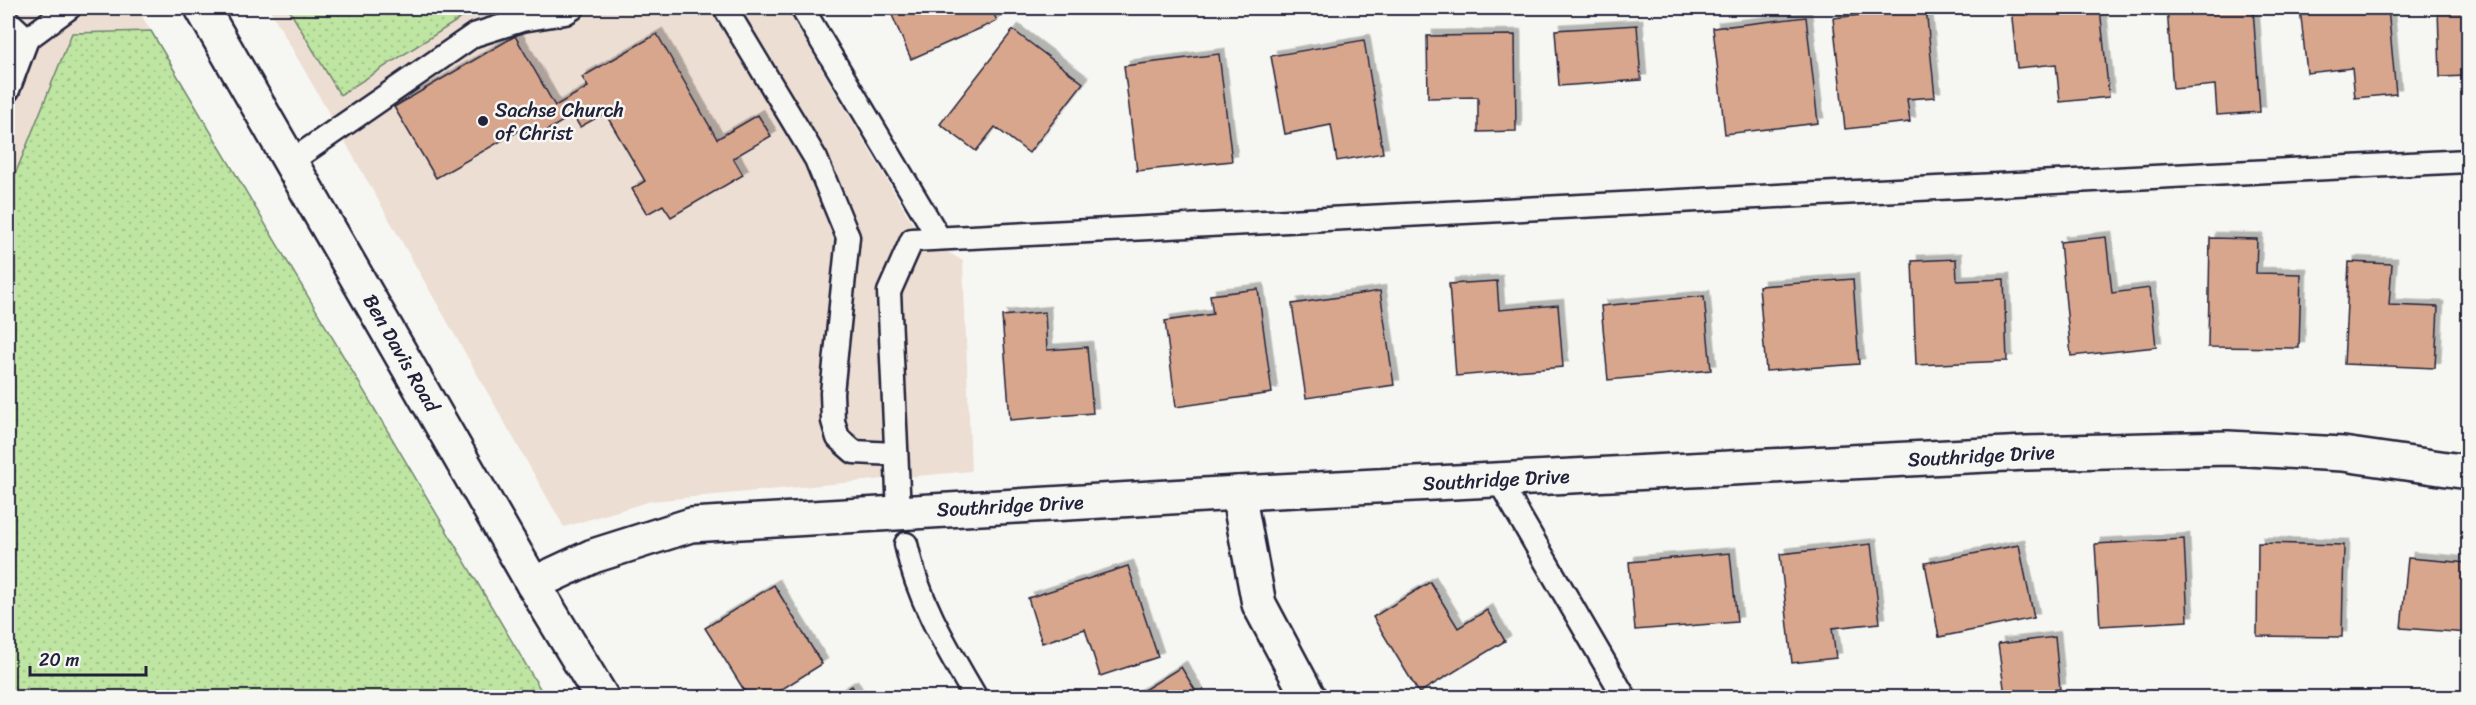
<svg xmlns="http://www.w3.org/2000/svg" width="2476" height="705" viewBox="0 0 2476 705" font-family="Sriracha,sans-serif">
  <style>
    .built { fill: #edded3 }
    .grass { fill: url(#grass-dots); stroke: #70846e; stroke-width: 1.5 }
    .building { fill: #d8a68c; stroke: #22223b; stroke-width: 1.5; filter: url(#shadow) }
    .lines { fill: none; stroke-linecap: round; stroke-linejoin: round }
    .lane-casing { stroke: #22223b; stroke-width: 27 }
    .street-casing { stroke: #22223b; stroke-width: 38 }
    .secondary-casing { stroke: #22223b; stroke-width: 38 }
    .lane { stroke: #f6f6f2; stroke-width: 22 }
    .street { stroke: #f6f6f2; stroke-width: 33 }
    .secondary { stroke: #f6f6f2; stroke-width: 33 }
    .poi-dot { fill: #22223b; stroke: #f6f6f2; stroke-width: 2 }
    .labels { text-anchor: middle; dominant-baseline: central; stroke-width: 5; stroke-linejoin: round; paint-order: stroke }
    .poi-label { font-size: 20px; fill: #22223b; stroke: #f6f6f2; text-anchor: start }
    .street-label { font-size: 20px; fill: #22223b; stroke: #f6f6f2 }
  </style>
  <defs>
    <pattern id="grass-dots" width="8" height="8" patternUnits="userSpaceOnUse" patternTransform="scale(1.5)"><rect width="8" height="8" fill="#bee5a1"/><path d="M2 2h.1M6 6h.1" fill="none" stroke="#a3c48c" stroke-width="1.8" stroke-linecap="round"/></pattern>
    <filter id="shadow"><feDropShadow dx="5.5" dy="-5.5" stdDeviation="0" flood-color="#0004"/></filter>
  </defs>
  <rect width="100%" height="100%" fill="#f6f6f2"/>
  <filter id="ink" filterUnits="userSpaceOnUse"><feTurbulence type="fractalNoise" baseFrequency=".0167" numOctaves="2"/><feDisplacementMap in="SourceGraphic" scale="12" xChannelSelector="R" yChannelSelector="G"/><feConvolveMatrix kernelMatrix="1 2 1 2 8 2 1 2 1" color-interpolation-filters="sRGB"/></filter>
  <g filter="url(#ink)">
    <!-- built -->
    <g class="built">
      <polygon points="8,8 137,8 151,31 72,33 8,192"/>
      <polygon points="269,8 786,8 920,236 963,261 971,471 651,501 564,527"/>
    </g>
    <!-- grass -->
    <g class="grass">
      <polygon points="288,8 477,8 340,95"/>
      <polygon points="151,31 545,697 8,697 8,192 72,33"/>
    </g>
    <!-- building -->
    <g class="building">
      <polygon points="889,8 991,8 997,21 911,59"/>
      <polygon points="1926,8 1935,97 1907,99 1910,122 1845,129 1833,18"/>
      <polygon points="2011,8 2100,8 2109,97 2060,102 2056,64 2017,68"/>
      <polygon points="2167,8 2253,8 2260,112 2217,115 2215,85 2173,89"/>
      <polygon points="2300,8 2388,8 2396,94 2355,98 2352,68 2307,73"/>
      <polygon points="2438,8 2468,8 2468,76 2440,77"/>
      <polygon points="1806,17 1818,123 1725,134 1713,28"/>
      <polygon points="1637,25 1641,80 1559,86 1555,30"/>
      <polygon points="1013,30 1083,83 1029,153 995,127 976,151 940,124"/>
      <polygon points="657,34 717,139 758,115 771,136 733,158 743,175 671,217 663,205 647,214 632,189 645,181 605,113 580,127 573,115 531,140 524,128 436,178 394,107 515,36 555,106 588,87 582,77"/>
      <polygon points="1515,35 1516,131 1478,132 1478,97 1428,98 1427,36"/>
      <polygon points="1364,40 1383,153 1337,161 1331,125 1285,134 1271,56"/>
      <polygon points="1219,54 1232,161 1137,171 1124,66"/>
      <polygon points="2106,237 2112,293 2150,288 2156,347 2071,356 2060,242"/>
      <polygon points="2210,238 2257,239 2256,273 2301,274 2299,348 2208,347"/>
      <polygon points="1956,259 1957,281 2004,279 2007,361 1916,365 1912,261"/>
      <polygon points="2349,262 2392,264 2389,305 2438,307 2435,368 2344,364"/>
      <polygon points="1853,279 1859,364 1766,371 1759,286"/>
      <polygon points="1497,281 1499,310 1558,305 1563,367 1456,376 1449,284"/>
      <polygon points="1258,289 1272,393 1176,407 1165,321 1213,314 1210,295"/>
      <polygon points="1380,291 1394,385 1306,398 1292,304"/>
      <polygon points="1704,296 1711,370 1608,380 1601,306"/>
      <polygon points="1045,312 1047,350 1087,347 1093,413 1010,420 1002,316"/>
      <polygon points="2184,539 2188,621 2100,626 2095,544"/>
      <polygon points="2258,543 2344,545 2342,637 2257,636"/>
      <polygon points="1871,544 1880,623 1832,628 1836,658 1792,663 1780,554"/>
      <polygon points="2019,545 2034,618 1939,637 1925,563"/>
      <polygon points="1730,553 1737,622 1635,630 1629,562"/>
      <polygon points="2408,558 2468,563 2468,633 2401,628"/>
      <polygon points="1128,566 1158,657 1100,676 1085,629 1042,643 1028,598"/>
      <polygon points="1430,582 1458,628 1487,610 1505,641 1419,693 1373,617"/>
      <polygon points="774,585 822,664 768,698 749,698 705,628"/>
      <polygon points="2055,637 2060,689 2005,695 1998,644"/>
      <polygon points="1181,667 1200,698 1131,698"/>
      <polygon points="852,686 859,698 832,698"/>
    </g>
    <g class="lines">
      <defs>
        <g id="lane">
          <polyline points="725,8 816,159 848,237 832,393 833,421 838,438 854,452 895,454"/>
          <polyline points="802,8 939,238"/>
          <polyline points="8,21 27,39"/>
          <polyline points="8,90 27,39 69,8"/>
          <polyline points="290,162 474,35 522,20 565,13 573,8"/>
          <polyline points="1499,481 1625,698"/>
          <polyline points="899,513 889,292 912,240 2468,161"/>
          <path d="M906 544C918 601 947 648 976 698"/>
        </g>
        <g id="street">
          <polyline points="1238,493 1259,604 1309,698"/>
          <polyline points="533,584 593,556 691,525 1238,493 2026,453 2228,448 2343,454 2468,472"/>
        </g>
        <polyline id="secondary" points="202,8 533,584 602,698"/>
      </defs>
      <!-- lane casing -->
      <use href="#lane" class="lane-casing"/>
      <!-- street casing -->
      <use href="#street" class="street-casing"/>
      <!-- secondary casing -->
      <use href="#secondary" class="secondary-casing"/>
      <!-- lane -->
      <use href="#lane" class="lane"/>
      <!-- street -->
      <use href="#street" class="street"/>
      <!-- secondary -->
      <use href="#secondary" class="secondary"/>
    </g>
  </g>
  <!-- markers -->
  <circle class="poi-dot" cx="483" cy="121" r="6"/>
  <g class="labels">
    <!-- poi labels -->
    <g class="poi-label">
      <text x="495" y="110">Sachse Church<tspan x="495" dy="23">of Christ</tspan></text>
    </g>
    <!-- street labels -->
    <g class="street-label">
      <text transform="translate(401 353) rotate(60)">Ben Davis Road</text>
      <text transform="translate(1981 456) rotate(-3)">Southridge Drive</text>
      <text transform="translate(1496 480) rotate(-3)">Southridge Drive</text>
      <text transform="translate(1010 506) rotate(-3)">Southridge Drive</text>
    </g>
  </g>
  <!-- margin -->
  <rect width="2476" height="705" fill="none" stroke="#f6f6f2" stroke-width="30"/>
  <rect x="15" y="15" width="2446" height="675" fill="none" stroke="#22223b" stroke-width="2" filter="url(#ink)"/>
  <!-- scale -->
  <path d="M30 666v9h116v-9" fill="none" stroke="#22223b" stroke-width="3"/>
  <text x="39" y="666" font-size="18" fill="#22223b" stroke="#f6f6f2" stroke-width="4.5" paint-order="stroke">20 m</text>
</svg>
